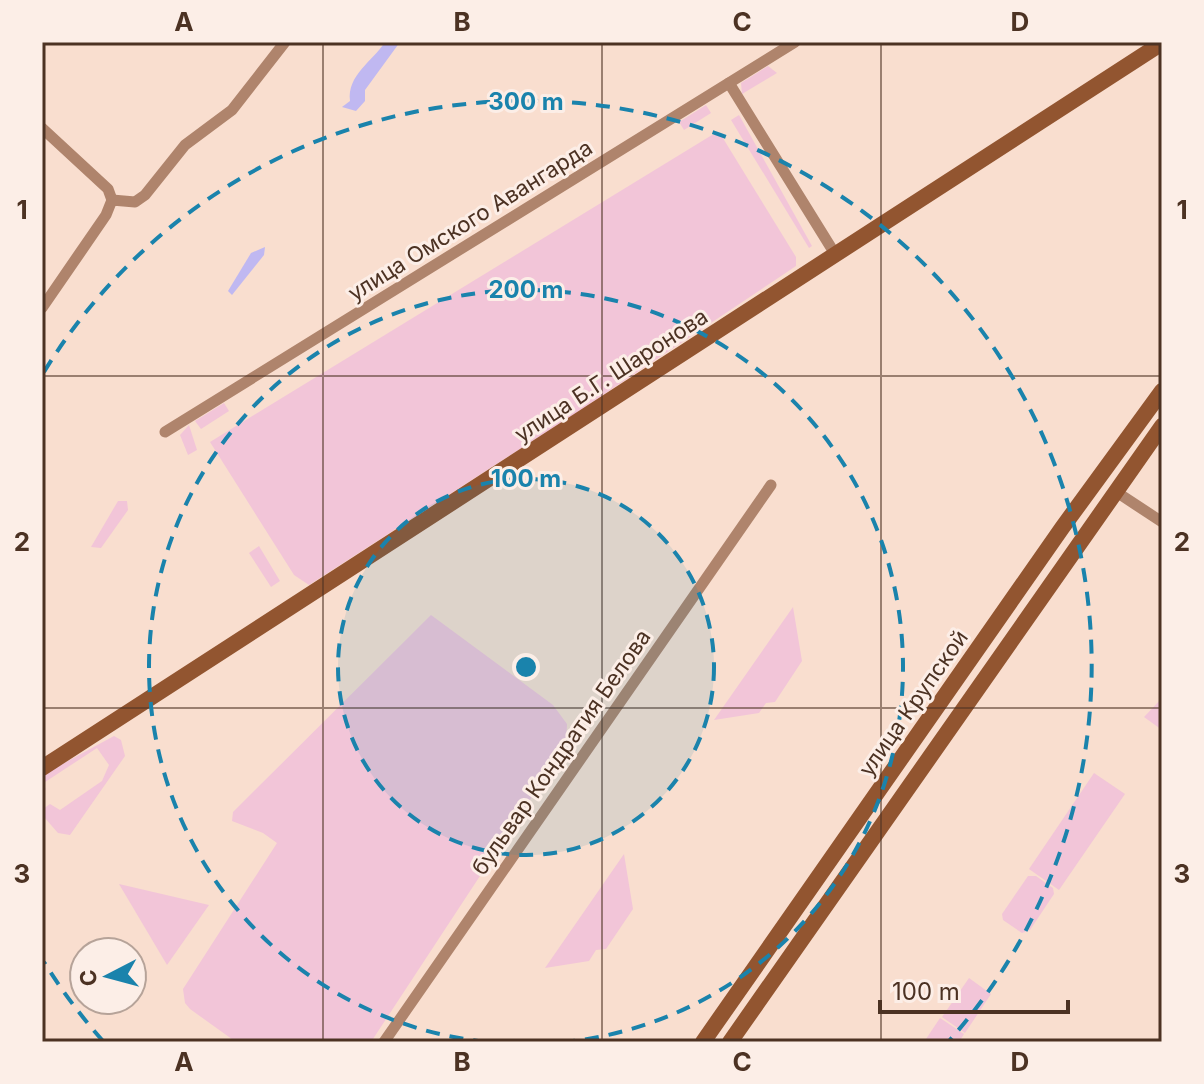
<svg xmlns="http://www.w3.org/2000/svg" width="1204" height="1084" viewBox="0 0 1204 1084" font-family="Inter,sans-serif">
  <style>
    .green { fill: #f2c5d8 }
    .water { fill: #c0b8f1 }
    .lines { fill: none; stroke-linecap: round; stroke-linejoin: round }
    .minor { stroke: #af846c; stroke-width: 11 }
    .secondary { stroke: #925530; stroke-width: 16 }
    .grid { fill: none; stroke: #4c3223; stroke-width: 2; stroke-opacity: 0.55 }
    .ring { fill: none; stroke: #1a83ac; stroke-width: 4; stroke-dasharray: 14 10 }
    .labels { text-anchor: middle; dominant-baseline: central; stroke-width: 6; stroke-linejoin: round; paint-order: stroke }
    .street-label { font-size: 22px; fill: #4c3223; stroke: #fceee7 }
    .centre { fill: #1a83ac; stroke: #fceee7; stroke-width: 4 }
    .ring-label { font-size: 24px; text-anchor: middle; font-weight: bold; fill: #1a83ac; stroke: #fceee7; stroke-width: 6; stroke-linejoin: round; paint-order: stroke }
    .neatline { fill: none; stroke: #4c3223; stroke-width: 3 }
    .grid-label { font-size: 26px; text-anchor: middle; font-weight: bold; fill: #4c3223 }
  </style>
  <rect width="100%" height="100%" fill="#f9decf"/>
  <!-- green -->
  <g class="green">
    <polygon points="768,66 777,73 742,94 741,83"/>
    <polygon points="706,105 711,113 684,130 679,122"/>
    <polygon points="739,115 812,246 809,248 731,120"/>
    <polygon points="712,135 721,135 796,257 796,266 585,407 309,585 294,575 210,442"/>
    <polygon points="224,403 229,411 201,429 195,421"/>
    <polygon points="189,425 197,450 188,455 180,435"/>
    <polygon points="118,501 127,501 128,510 101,548 91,547"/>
    <polygon points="259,546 280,581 271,587 249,553"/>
    <polygon points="793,607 802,661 775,702 766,703 759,713 714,720"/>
    <polygon points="431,615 553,705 567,724 566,745 371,1042 236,1042 190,1009 185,1003 183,989 277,843 263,833 232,821 233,812"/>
    <polygon points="1162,698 1162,730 1144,717"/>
    <polygon points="114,736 121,740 125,756 70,835 58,833 44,817 43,809 50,804 60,810 102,781 109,765 97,748 42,784 46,789 42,794 42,775"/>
    <polygon points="1094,773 1125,794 1059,890 1029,869"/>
    <polygon points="624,854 633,909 606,949 596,950 589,961 545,968"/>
    <polygon points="1028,876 1036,876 1053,888 1054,894 1030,930 1022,933 1003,920 1002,914"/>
    <polygon points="119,884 209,905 167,965"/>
    <polygon points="969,978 991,994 965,1033 942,1017"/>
    <polygon points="940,1018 964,1034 959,1042 924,1042"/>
  </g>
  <!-- water -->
  <g class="water">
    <path d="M385 42H400L365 90V101L356 111 342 107 350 101C347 75 372 62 385 42Z"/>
    <polygon points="265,247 264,255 232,295 228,291 251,253"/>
  </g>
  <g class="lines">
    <!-- minor -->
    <g class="minor">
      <polyline points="729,83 835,254"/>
      <polyline points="42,128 108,189 112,200"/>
      <polyline points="42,308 106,215 112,200 135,202 145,195 185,145 232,110 285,42"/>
      <polyline points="165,432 795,42"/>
      <polyline points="1115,491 1162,522"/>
      <polyline points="384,1042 771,485"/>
    </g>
    <!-- secondary -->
    <g class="secondary">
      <polyline points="42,768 1162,43"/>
      <polyline points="703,1042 1062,528 1162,391"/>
      <polyline points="730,1042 1162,426"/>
    </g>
  </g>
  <!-- grid -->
  <path class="grid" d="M323 42V1042M602 42V1042M881 42V1042M42 376H1162M42 708H1162"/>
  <!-- distance rings -->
  <circle cx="526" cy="667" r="188" fill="#1a83ac" fill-opacity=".12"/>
  <g class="ring">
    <circle cx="526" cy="667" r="188"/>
    <path d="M487 1042A377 377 0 1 1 565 1042"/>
    <path d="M103 1041A565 565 0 0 1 44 962M44 372A565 565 0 1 1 949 1041"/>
  </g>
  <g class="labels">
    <!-- street labels -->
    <g class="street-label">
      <text transform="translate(470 220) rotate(-32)">улица Омского Авангарда</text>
      <text transform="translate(611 375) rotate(-33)">улица Б.Г. Шаронова</text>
      <text transform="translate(913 703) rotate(-55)">улица Крупской</text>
      <text transform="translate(561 752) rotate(-55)">бульвар Кондратия Белова</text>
    </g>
  </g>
  <circle cx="526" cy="667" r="12" class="centre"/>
  <g class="ring-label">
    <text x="526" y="110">300 m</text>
    <text x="526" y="298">200 m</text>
    <text x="526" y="487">100 m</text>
  </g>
  <!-- border -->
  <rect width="1204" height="1084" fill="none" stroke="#fceee7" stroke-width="88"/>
  <!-- north arrow -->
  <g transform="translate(108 976) rotate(264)"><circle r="38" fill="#fceee7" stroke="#b6a399" stroke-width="2"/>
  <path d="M0-6L14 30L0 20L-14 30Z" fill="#1a83ac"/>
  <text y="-12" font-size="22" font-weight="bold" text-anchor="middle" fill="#4c3223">С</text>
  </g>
  <!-- scale -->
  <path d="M880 1000v12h188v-12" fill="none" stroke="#4c3223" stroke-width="4"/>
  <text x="892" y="1000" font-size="24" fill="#4c3223" stroke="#fceee7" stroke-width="6" paint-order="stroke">100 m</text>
  <rect x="44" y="44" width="1116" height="996" class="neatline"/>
  <g class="grid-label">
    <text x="184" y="31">A</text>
    <text x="462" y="31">B</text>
    <text x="742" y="31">C</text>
    <text x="1020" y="31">D</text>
    <text x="22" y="219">1</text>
    <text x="1182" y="219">1</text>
    <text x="22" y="551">2</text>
    <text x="1182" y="551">2</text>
    <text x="22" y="883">3</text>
    <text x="1182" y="883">3</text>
    <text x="184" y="1071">A</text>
    <text x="462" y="1071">B</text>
    <text x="742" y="1071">C</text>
    <text x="1020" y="1071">D</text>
  </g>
</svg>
